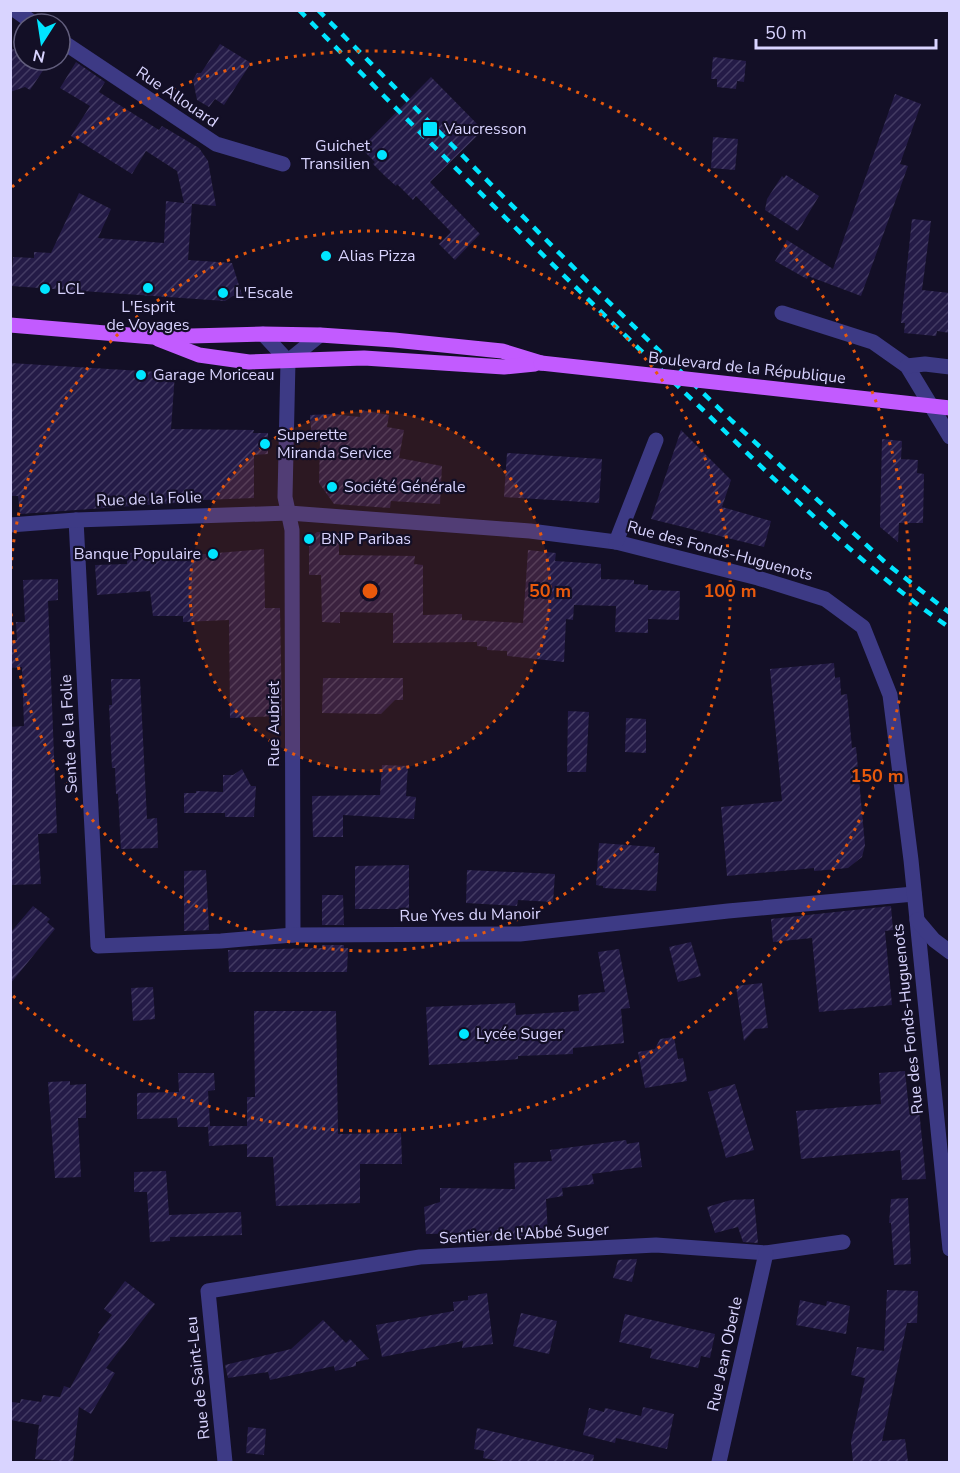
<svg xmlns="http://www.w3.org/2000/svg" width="960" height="1473" viewBox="0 0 960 1473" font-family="'Nunito Sans',sans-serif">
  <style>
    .building { fill: url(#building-hatch) }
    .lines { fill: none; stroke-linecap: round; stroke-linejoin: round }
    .minor { stroke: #3d3a85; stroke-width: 15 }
    .major { stroke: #c25bff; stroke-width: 15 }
    .rail { stroke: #00e5ff; stroke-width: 4.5; stroke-dasharray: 9 8; stroke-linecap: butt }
    .major-bridge { stroke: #c25bff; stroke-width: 15 }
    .ring { fill: none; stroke: #e8590c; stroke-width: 3; stroke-dasharray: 3 6 }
    .poi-dot { fill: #00e5ff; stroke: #130f26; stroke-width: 2 }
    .labels { text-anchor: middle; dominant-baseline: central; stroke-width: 4.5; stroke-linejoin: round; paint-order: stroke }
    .street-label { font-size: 16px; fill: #d9d4ff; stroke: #130f26 }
    .poi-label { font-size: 16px; fill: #d9d4ff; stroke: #130f26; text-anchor: start }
    .centre { fill: #e8590c; stroke: #130f26; stroke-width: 3 }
    .ring-label { font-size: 18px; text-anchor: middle; font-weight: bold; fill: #e8590c; stroke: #130f26; stroke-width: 4.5; stroke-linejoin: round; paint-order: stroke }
  </style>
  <defs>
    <pattern id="building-hatch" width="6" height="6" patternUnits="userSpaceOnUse" patternTransform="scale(1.5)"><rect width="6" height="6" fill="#241b47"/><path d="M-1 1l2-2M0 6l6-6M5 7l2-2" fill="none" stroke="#433b63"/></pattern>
  </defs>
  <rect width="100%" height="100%" fill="#130f26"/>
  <!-- building -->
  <g class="building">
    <polygon points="220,44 251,63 224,105 215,99 209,107 197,100 193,80 197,73 201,73"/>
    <polygon points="10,47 24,56 24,60 50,60 30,90 25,87 10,92"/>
    <polygon points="713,57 746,61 744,82 737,81 736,89 717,87 717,79 711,79"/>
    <polygon points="76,62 105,82 99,92 159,130 162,126 199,148 208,161 216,206 184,203 177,171 146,151 132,174 71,136 90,106 60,88"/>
    <polygon points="431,77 483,130 430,182 480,234 455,260 439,244 451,232 416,196 413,200 397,184 396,186 386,177 373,164 375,162 361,148"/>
    <polygon points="895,94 921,104 900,164 908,166 861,296 808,276 807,279 775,261 787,240 833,269"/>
    <polygon points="713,137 738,139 735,170 711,168"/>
    <polygon points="786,175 819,196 798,231 765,210 767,199 782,176 784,178"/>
    <polygon points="79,193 111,209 98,238 164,243 166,201 192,204 188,260 232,263 242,295 233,296 225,301 11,286 13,257 34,258 34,252 51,253"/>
    <polygon points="912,219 931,221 922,290 950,293 950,333 937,331 936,336 904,333 905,323 901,323"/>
    <polygon points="10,363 175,373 171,429 254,430 253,433 268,433 268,454 254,455 254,498 203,500 203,501 20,514 18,496 10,496"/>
    <polygon points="361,410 389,415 387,427 404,430 399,458 442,466 440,504 391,501 390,508 334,504 319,483 320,441 312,442 310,415 332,414 360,417"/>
    <polygon points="681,430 731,480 722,507 771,521 764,547 651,519"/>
    <polygon points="882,439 902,441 901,459 918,460 917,473 924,474 923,523 899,523 898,542 880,527"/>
    <polygon points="507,453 602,459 599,503 504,497"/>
    <polygon points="317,532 339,533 339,555 415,556 414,564 423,565 423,615 462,614 462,620 523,623 528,550 556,553 555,561 601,564 601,579 634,580 634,584 648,585 648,590 680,591 679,620 648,619 648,633 615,632 616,606 574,605 573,620 566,619 564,662 507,656 507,651 487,650 487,647 477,646 477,642 393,643 393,613 340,612 340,623 322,622 321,575 309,575 309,539"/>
    <polygon points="264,549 265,608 280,608 282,716 230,718 229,620 183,622 183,616 153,616 150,591 97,595 95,565 127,564 127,553 168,552 169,557"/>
    <polygon points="58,579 58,600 48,601 57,833 38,834 41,884 10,885 10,727 24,726 22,667 10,668 10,641 17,640 16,622 25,622 23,580"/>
    <polygon points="834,663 835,678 840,677 841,695 847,694 852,748 856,747 865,845 862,857 848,868 814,871 814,868 727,876 721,807 782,801 770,669"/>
    <polygon points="323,678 403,678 403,700 395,700 381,714 322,713"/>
    <polygon points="111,679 140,679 147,819 157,818 158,848 121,849 118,794 116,794 115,768 112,768 109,705 112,705"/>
    <polygon points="568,711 589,712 586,772 567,772"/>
    <polygon points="626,718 646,719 646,753 625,752"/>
    <polygon points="382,765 408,766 406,796 416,797 414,819 343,815 343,837 313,837 312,796 380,795"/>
    <polygon points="242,769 251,786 256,786 254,817 225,817 225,813 184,813 184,793 196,793 196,791 223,792 223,775 233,775"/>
    <polygon points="599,843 655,847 654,853 659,853 656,891 603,888 603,886 596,885"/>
    <polygon points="409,865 409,909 355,909 355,866"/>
    <polygon points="206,870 209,930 184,931 184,871"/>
    <polygon points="467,870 555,874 553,902 518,900 517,906 466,903"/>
    <polygon points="322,895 343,895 344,925 322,925"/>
    <polygon points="33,906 50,919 47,922 55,929 10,984 10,933"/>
    <polygon points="891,906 893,930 885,931 892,1005 819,1012 812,938 773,942 771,919"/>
    <polygon points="691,942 701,976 678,982 669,947"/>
    <polygon points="322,945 344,945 344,948 348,948 347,972 229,972 228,950 322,948"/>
    <polygon points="619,949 630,1008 621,1009 624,1043 573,1048 573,1054 518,1056 518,1059 508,1060 429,1065 426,1007 515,1003 516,1015 579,1011 578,995 605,992 598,952"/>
    <polygon points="762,983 768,1028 755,1029 744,1041 736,986"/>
    <polygon points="153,987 155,1019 133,1021 131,988"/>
    <polygon points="254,1011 336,1011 338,1134 401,1133 402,1164 360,1164 360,1203 276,1206 273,1157 247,1157 247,1144 209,1146 208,1127 178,1127 177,1118 137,1119 137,1093 179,1092 178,1073 214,1073 215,1090 208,1091 210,1126 247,1126 247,1097 255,1097"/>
    <polygon points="674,1037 678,1059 683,1058 687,1081 645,1088 638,1052 655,1049 660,1039"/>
    <polygon points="905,1071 909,1110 919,1109 926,1179 902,1180 900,1150 801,1159 796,1111 881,1104 879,1073"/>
    <polygon points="70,1081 70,1085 86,1084 86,1118 78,1118 81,1177 55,1178 48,1082"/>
    <polygon points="735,1084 754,1150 726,1158 708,1092"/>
    <polygon points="626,1140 627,1144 639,1142 642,1167 592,1174 594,1184 562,1188 563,1196 546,1199 548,1234 519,1236 519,1239 475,1242 475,1233 426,1234 424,1207 440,1202 440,1188 515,1189 514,1163 552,1161 550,1150"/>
    <polygon points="166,1171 169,1215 241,1212 242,1235 170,1237 170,1241 150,1242 147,1192 134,1192 134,1172"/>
    <polygon points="908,1198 911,1264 894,1265 891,1223 889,1223 891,1199"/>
    <polygon points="754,1199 758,1243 743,1242 738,1227 715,1233 707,1207 731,1200"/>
    <polygon points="637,1259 632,1282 613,1278 618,1260"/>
    <polygon points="125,1281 155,1304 106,1368 115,1373 91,1414 79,1407 73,1462 35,1459 39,1425 10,1420 12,1402 20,1403 21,1399 41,1402 43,1395 60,1397 64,1386 70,1388 100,1334 98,1333 112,1315 104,1309"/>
    <polygon points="887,1290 918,1291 917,1323 907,1323 882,1441 905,1439 908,1462 853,1462 851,1442 865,1378 851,1375 857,1347 884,1351"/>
    <polygon points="487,1293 493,1344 462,1348 463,1341 382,1357 376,1325 454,1311 453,1302 468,1300 468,1296"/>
    <polygon points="800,1300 826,1306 827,1301 850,1306 846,1334 796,1325"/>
    <polygon points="521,1313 557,1321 549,1354 513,1346"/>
    <polygon points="625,1314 715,1334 710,1358 701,1356 698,1368 650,1358 652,1349 619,1342"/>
    <polygon points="323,1320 346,1343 350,1339 369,1359 356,1362 356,1366 335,1371 334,1366 270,1380 268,1372 228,1378 225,1365 291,1349"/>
    <polygon points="643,1407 674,1414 667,1449 616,1438 615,1443 583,1435 589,1408 604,1412 605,1408 641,1416"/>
    <polygon points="248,1427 266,1429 264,1455 246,1453"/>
    <polygon points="477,1428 594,1455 593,1462 504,1462 483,1458 484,1451 474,1449"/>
  </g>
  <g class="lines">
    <!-- minor -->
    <g class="minor">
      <polyline points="15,10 35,24"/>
      <polyline points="60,40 216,144 283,164"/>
      <polyline points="782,313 873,342 907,366 950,437"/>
      <polyline points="263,334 288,361"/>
      <polyline points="288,361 285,497 292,530 293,935"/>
      <polyline points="288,361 320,335"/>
      <polyline points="907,366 925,364 950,367"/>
      <polyline points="76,520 98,946 221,941 293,935 520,934 728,911 914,894"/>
      <polyline points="10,525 76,520 289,513 530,531 616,542 758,578 825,599 863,627 890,695 911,860 950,1249"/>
      <polyline points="616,542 656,440"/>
      <polyline points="917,920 934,940 950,952"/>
      <polyline points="225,1462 208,1291 420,1257 656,1245 766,1253 843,1242"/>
      <polyline points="719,1462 766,1253"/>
    </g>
    <!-- major -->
    <g class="major">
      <polyline points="10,325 153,337 263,334 320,335 394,340 502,351 541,363"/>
      <polyline points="158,339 199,355 249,362 364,358 504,367 535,364"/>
    </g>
    <!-- rail -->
    <g class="rail">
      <path d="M299 10C432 145 565 279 702 409 779 484 862 567 950 628"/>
      <polyline points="318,10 587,281 732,421 887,564 950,613"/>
    </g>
    <!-- major-bridge -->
    <polyline class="major-bridge" points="541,363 950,408"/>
  </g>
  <!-- distance rings -->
  <circle cx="370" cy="591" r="180" fill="#e8590c" fill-opacity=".12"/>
  <g class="ring">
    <circle cx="370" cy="591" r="180"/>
    <path d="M11 569A360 360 0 1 1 11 613"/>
    <path d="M12 187A540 540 0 1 1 12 995"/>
  </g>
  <!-- markers -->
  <g class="poi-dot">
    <rect x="422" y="121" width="16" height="16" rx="3"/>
    <circle cx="382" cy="155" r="6"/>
    <circle cx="326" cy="256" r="6"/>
    <circle cx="148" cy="288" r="6"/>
    <circle cx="45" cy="289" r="6"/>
    <circle cx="223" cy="293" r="6"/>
    <circle cx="141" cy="375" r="6"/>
    <circle cx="265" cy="444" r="6"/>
    <circle cx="332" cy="487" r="6"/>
    <circle cx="309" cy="539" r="6"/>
    <circle cx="213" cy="554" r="6"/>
    <circle cx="464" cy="1034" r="6"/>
  </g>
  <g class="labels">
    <!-- street labels -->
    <g class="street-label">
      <text transform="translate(177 97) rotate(34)">Rue Allouard</text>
      <text transform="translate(747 368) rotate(6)">Boulevard de la République</text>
      <text transform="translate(149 499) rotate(-2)">Rue de la Folie</text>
      <text transform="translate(720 551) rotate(15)">Rue des Fonds-Huguenots</text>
      <text transform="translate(274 724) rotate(-90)">Rue Aubriet</text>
      <text transform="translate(69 734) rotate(-93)">Sente de la Folie</text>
      <text transform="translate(470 915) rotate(-1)">Rue Yves du Manoir</text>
      <text transform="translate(908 1019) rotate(-96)">Rue des Fonds-Huguenots</text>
      <text transform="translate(524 1234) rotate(-3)">Sentier de l'Abbé Suger</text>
      <text transform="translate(725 1354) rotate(-78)">Rue Jean Oberle</text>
      <text transform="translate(198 1378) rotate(-96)">Rue de Saint-Leu</text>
    </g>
    <!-- poi labels -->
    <g class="poi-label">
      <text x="444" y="129">Vaucresson</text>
      <text x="370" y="146" text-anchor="end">Guichet<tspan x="370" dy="18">Transilien</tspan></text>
      <text x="338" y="256">Alias Pizza</text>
      <text x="57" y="289">LCL</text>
      <text x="235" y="293">L'Escale</text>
      <text x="148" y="307" text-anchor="middle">L'Esprit<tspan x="148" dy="18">de Voyages</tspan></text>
      <text x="153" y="375">Garage Moriceau</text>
      <text x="277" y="435">Superette<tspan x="277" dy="18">Miranda Service</tspan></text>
      <text x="344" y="487">Société Générale</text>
      <text x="321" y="539">BNP Paribas</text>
      <text x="201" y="554" text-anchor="end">Banque Populaire</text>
      <text x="476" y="1034">Lycée Suger</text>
    </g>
  </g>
  <circle cx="370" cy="591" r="9" class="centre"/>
  <g class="ring-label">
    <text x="550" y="597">50 m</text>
    <text x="730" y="597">100 m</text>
    <text x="877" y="782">150 m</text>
  </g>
  <!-- border -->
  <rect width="960" height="1473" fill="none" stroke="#d9d4ff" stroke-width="24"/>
  <!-- north arrow -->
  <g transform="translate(42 42) rotate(192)"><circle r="28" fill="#130f26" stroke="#625e7d" stroke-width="1.5"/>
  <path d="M0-4.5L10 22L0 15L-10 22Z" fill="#00e5ff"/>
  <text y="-9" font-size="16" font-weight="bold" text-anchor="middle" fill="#d9d4ff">N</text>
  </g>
  <!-- scale -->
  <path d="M756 39v9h180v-9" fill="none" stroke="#d9d4ff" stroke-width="3"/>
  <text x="765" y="39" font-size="18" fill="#d9d4ff" stroke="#130f26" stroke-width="4.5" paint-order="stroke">50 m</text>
</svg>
